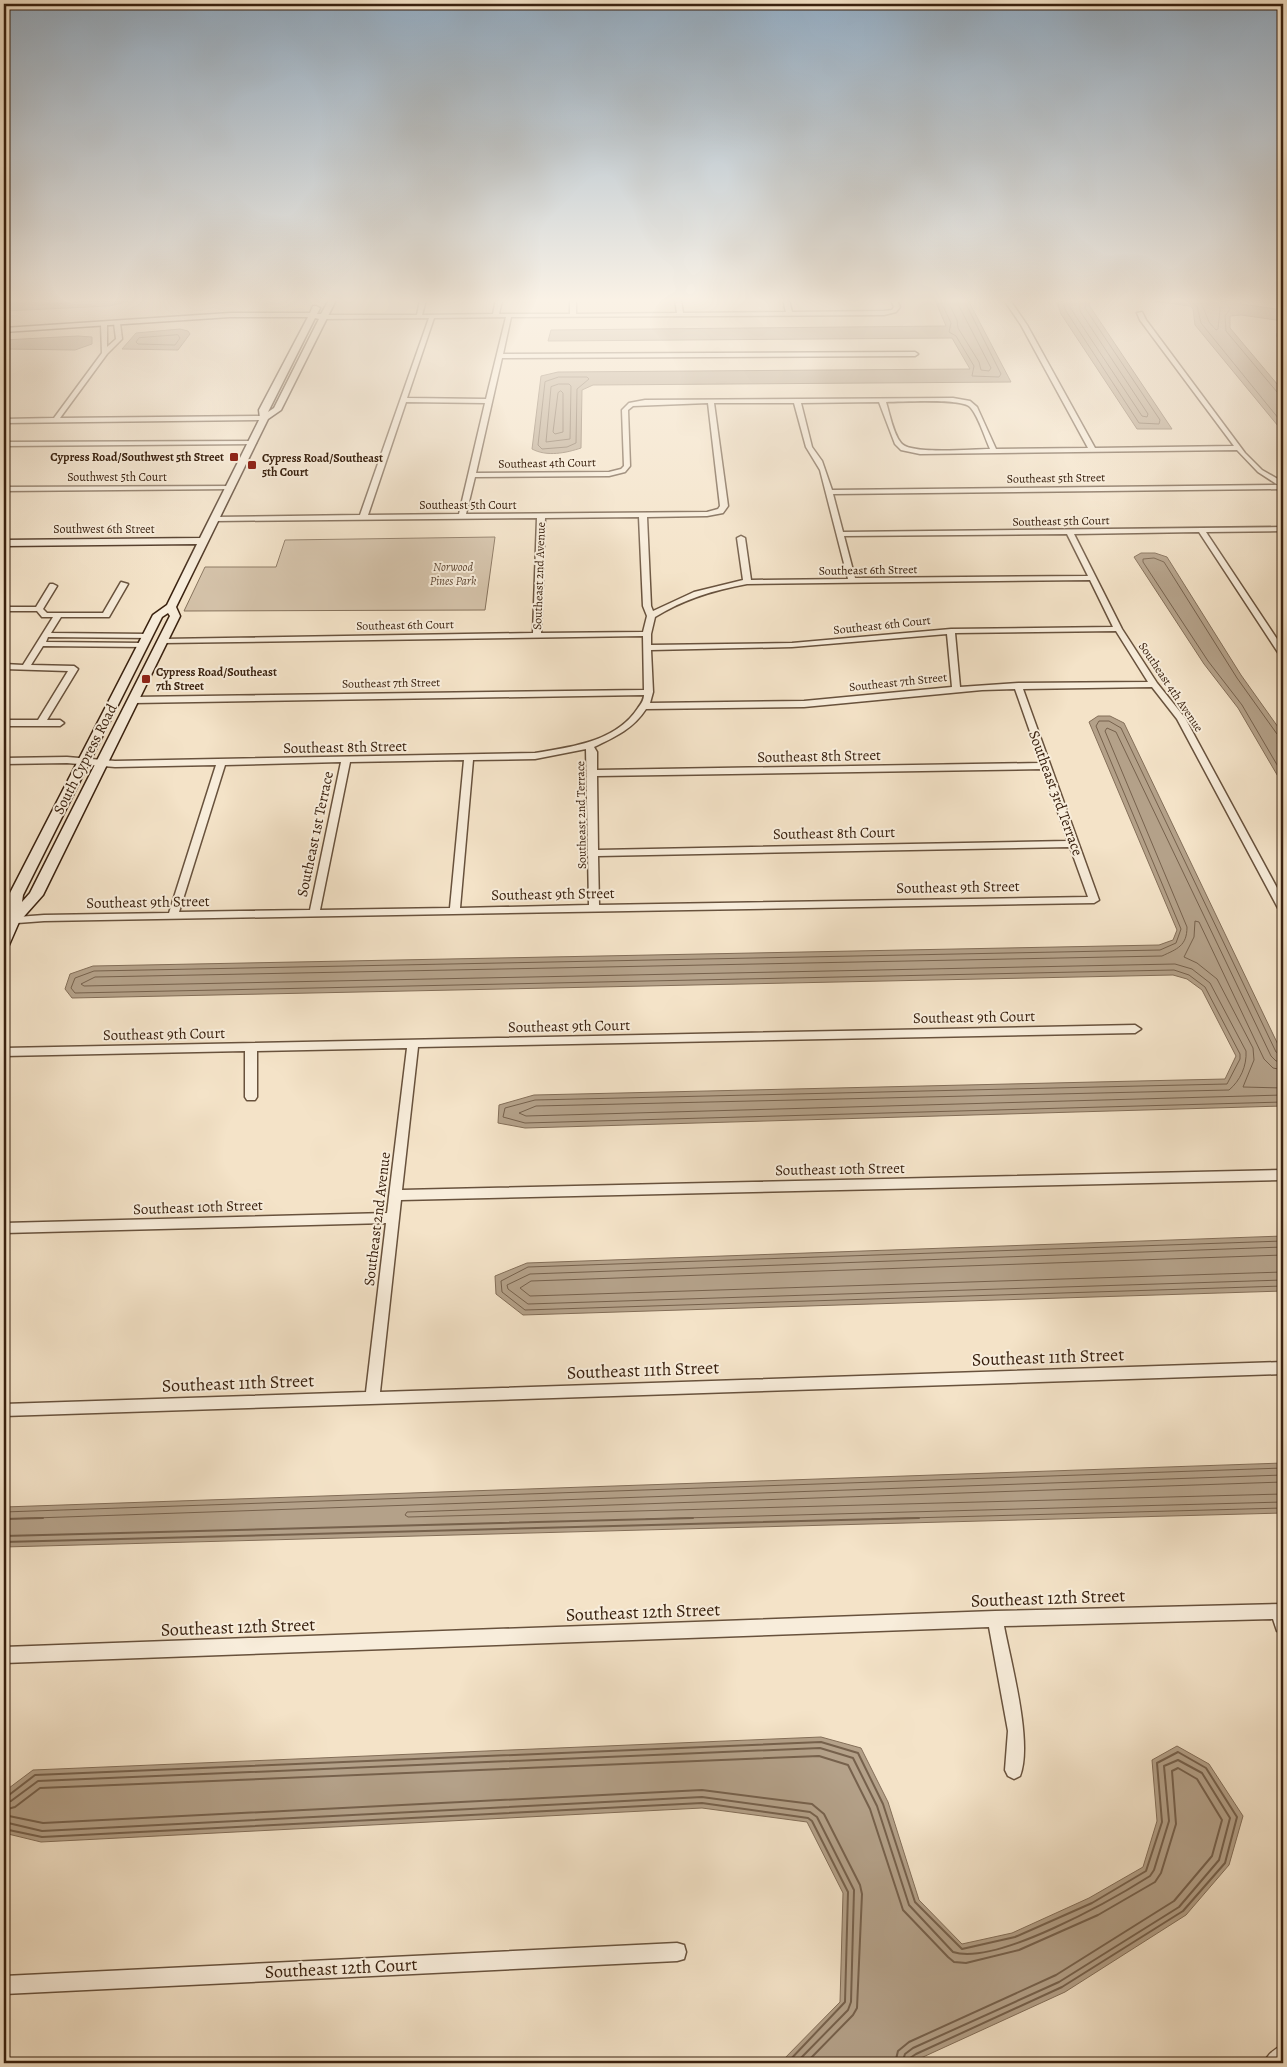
<svg xmlns="http://www.w3.org/2000/svg" width="1287" height="2067" viewBox="0 0 1287 2067" font-family="Alegreya,serif">
  <style>
    .green { fill: #d4c2a9; stroke: #86725c }
    .water { fill: #b4a189; stroke: #836e58 }
    .lines { fill: none; stroke-linecap: round; stroke-linejoin: round }
    .shore-far1 { stroke: #76614c; stroke-width: 1 }
    .shore { stroke: #76614c; stroke-width: 2 }
    .street-casing { stroke: #68523d; stroke-width: 3 }
    .secondary-casing { stroke: #39210f; stroke-width: 3 }
    .street { fill: #f8eddb; fill-rule: evenodd }
    .secondary { fill: #f8eddb; fill-rule: evenodd }
    .poi-dot { fill: #8f2418; stroke: #f8eddb; stroke-width: 2 }
    .labels { text-anchor: middle; dominant-baseline: central; stroke-width: 4; stroke-linejoin: round; paint-order: stroke }
    .far-poi-label { font-size: 12px; font-weight: bold; fill: #39210f; stroke: #f8eddb; text-anchor: start }
    .far-street-label { font-size: 12px; fill: #39210f; stroke: #f8eddb }
    .far-park-label { font-size: 12px; font-style: italic; fill: #604936; stroke: #f8eddb }
    .street-label { font-size: 15px; fill: #39210f; stroke: #f8eddb }
    .near-street-label { font-size: 18px; fill: #39210f; stroke: #f8eddb }
  </style>
  <rect width="100%" height="100%" fill="#f4e3c8"/>
  <filter id="stains"><feTurbulence type="fractalNoise" baseFrequency=".004" numOctaves="4"/><feColorMatrix values="0 0 0 0 .2 0 0 0 0 .09 0 0 0 0 .02 0 0 0 .5 -.17"/></filter>
  <radialGradient id="worn" r=".72"><stop offset=".6" stop-color="#630" stop-opacity="0"/><stop offset="1" stop-color="#630" stop-opacity=".3"/></radialGradient>
  <!-- green -->
  <polygon class="green" points="495,537 485,610 184,611 205,567 276,567 285,540"/>
  <!-- water -->
  <g class="water">
    <path d="M935 300H968L1011 382 593 385 582 390 581 448C566 453 547 457 532 449L541 376 558 372 970 369 952 338 548 341 551 330 946 326Z"/>
    <polygon points="1056,300 1091,300 1089,305 1172,429 1137,429 1061,314"/>
    <polygon points="1145,300 1213,300 1283,310 1283,321 1241,315 1230,316 1230,328 1283,391 1283,432 1195,325 1193,309 1190,306"/>
    <polygon points="129,301 109,306 4,311 4,303"/>
    <polygon points="180,329 188,331 190,334 178,350 122,349 136,333"/>
    <polygon points="78,336 92,337 92,344 75,350 4,349 4,340"/>
    <polygon points="1141,553 1155,553 1167,557 1241,675 1283,734 1283,785 1238,708 1204,664 1134,557"/>
    <polygon points="1098,716 1110,716 1124,723 1283,1055 1283,1106 525,1128 498,1123 499,1105 534,1095 1225,1079 1236,1056 1202,990 1187,979 1173,975 72,998 65,989 70,974 93,966 1159,945 1173,940 1177,930 1089,722"/>
    <polygon points="1283,1236 1283,1291 523,1315 496,1294 495,1276 527,1263"/>
    <polygon points="1283,1463 1283,1513 4,1547 4,1507"/>
    <polygon points="821,1737 861,1748 888,1802 919,1900 962,1944 1012,1933 1089,1898 1143,1867 1157,1821 1152,1760 1177,1746 1209,1764 1243,1816 1229,1865 1186,1915 1065,1992 910,2063 780,2063 840,2002 843,1893 807,1822 702,1808 41,1842 4,1833 5,1791 33,1770"/>
  </g>
  <g class="lines">
    <!-- shore-far1 -->
    <g class="shore-far1">
      <polyline points="34,300 37,305 115,300"/>
      <polyline points="940,300 951,323 949,332 956,336 974,366 972,376 999,377 1001,374 964,300"/>
      <polyline points="947,300 957,320 958,328 979,362 981,370 989,371 991,368 959,306 958,300"/>
      <polyline points="1061,300 1066,311 1139,423 1159,424 1160,420 1085,308 1086,300"/>
      <polyline points="1068,300 1071,309 1142,416 1147,417 1148,414 1080,311 1079,300"/>
      <polyline points="1179,300 1191,302 1197,306 1201,323 1283,424"/>
      <polyline points="1200,300 1209,322 1216,330 1218,329 1220,310 1218,300"/>
      <polyline points="1224,300 1230,309 1225,316 1226,331 1277,392 1283,394"/>
      <polygon points="178,335 180,338 175,345 138,344 136,342 139,338"/>
      <polygon points="559,377 587,377 589,379 577,389 576,443 567,447 542,449 538,445 545,382"/>
      <polygon points="559,384 569,384 571,386 570,439 546,442 551,387"/>
      <polygon points="561,391 563,393 563,432 555,434 553,432 558,393"/>
      <polyline points="1283,736 1277,734 1237,678 1164,562 1154,558 1143,559 1143,562 1208,661 1242,705 1283,775"/>
      <polyline points="1283,1056 1276,1052 1121,728 1109,721 1099,721 1096,726 1181,929 1176,943 1160,950 94,971 75,978 71,988 75,993 1174,970 1189,975 1205,987 1240,1054 1240,1059 1227,1084 535,1100 505,1108 503,1117 525,1123 1283,1102"/>
      <path d="M1283 1062 1276 1061 1271 1056 1116 732 1107 728 1105 731 1187 927C1187 946 1177 949 1162 956L95 977 81 984 84 986 1175 964 1192 969 1210 983 1246 1051C1247 1066 1240 1081 1229 1090L536 1106 519 1113 526 1116 1283 1095"/>
      <polyline points="1283,1070 1273,1068 1264,1059 1199,922 1195,921 1194,937 1184,957 1197,963 1217,979 1253,1048 1254,1060 1243,1087 1283,1088"/>
      <polyline points="1283,1241 528,1267 501,1281 502,1292 525,1310 1283,1286"/>
      <polyline points="1283,1247 530,1274 507,1285 508,1289 528,1304 1283,1280"/>
      <polyline points="1283,1255 531,1281 520,1288 530,1296 1283,1272"/>
      <polyline points="1283,1482 407,1512 405,1515 408,1517 1283,1494"/>
      <polyline points="4,1512 1283,1468"/>
      <polyline points="6,1519 1283,1475"/>
      <polyline points="646,1519 1283,1502"/>
      <polyline points="872,1519 1283,1508"/>
    </g>
    <!-- shore -->
    <g class="shore">
      <polyline points="4,1519 43,1518"/>
      <polyline points="4,1536 693,1518"/>
      <polyline points="4,1542 919,1518"/>
      <polyline points="4,1796 9,1795 35,1775 821,1742 858,1753 883,1804 915,1902 962,1949 1015,1937 1092,1903 1146,1871 1162,1822 1157,1763 1178,1752 1206,1768 1237,1817 1225,1863 1183,1911 1062,1987 916,2054 910,2058 908,2063"/>
      <path d="M4 1802 11 1801 38 1781 820 1748 853 1758 877 1806 909 1905 953 1952C996 1966 1112 1900 1150 1876L1154 1870 1169 1821 1164 1766 1178 1760 1202 1773 1230 1818 1219 1860 1179 1907 1059 1982 913 2048 905 2054 902 2063"/>
      <polyline points="4,1810 15,1807 40,1788 819,1756 848,1765 870,1809 903,1910 948,1957 954,1962 966,1963 1019,1950 1098,1915 1155,1882 1161,1873 1176,1824 1172,1771 1178,1768 1197,1779 1222,1820 1212,1856 1174,1901 1056,1975 909,2042 898,2051 895,2063"/>
      <polyline points="4,1815 43,1823 702,1790 812,1804 824,1814 860,1885 862,1894 857,2008 853,2015 806,2063"/>
      <polyline points="4,1822 42,1831 702,1797 810,1812 817,1817 854,1890 851,2002 848,2010 796,2063"/>
      <polyline points="4,1829 42,1837 702,1803 808,1818 812,1821 848,1892 845,2002 787,2063"/>
    </g>
    <defs>
      <g id="street">
        <path d="M420 300H426L422 315 493 314 496 300H502L499 314H570V300H576V314L677 313 675 300H681L683 313 786 312 783 300H789L792 312 884 311 892 310 894 307 891 300H897L900 307 896 312 884 315 511 317 503 354 915 352 918 354 915 356 502 358 476 473 609 472 621 469 624 466 622 410 629 403 645 400 953 398 970 401 977 407 996 449 1088 448 1021 325 1004 300H1010L1027 325 1095 448 1234 446 1140 320 1137 313 1142 312 1146 320 1245 453 1262 470 1283 482V489L833 494 843 532 1283 527V531L1206 532 1283 648V656L1279 654 1199 532 1074 534 1122 629 1157 683 1185 718 1283 899V911L1278 908 1177 719 1152 687 1023 689 1099 900 1094 903 44 921 4 924V918L44 915 169 913 216 765 115 767 67 763 4 764V758L67 757 115 761 535 753C571 747 616 742 638 708 641 704 644 700 644 695L134 703 130 700 134 697 644 690 643 636 163 643 159 641 163 639 533 633 537 518 215 521 211 519 215 517 360 515 429 318 323 319 320 317 323 315H417ZM506 317 486 399 407 398 434 318ZM406 402 485 403 459 514 368 515ZM879 402 895 444 901 450 920 454 1237 450 1258 472 1278 485 832 490 822 461 812 447 801 403ZM886 402C901 402 961 398 970 407 978 415 985 438 990 449 974 449 910 455 901 443 893 433 890 415 886 402ZM708 403 720 506 718 509 707 512 466 514 475 477 609 476 625 472 630 466 628 410 633 406ZM714 403H794L806 447 820 470 848 579 751 580 745 538 741 536 737 538 743 580 694 592 653 611 651 606 647 517 707 516 723 513 728 506ZM639 517 643 606 647 616 643 632 541 633 545 518ZM1067 534 1088 576 855 578 844 536ZM1090 580 1113 627 951 629 792 643 651 645V634L655 617C684 599 714 590 747 584ZM1116 631 1148 682 1018 683 960 687 955 633ZM947 634 952 687 804 701 650 703 653 692 651 650 792 647ZM1015 689 1041 763 597 770V752L594 747C615 737 633 729 646 709L804 707 982 690ZM586 749 589 905 460 908 473 760 535 759ZM464 760 450 908 320 910 350 762ZM341 762 310 910 179 912 225 765ZM1043 769 1068 841 598 850 597 776ZM1070 847 1088 897 599 905 598 856Z"/>
        <polygon points="117,321 120,323 122,339 107,354 60,418 264,416 267,418 264,420 4,423 4,419 54,418 102,353 101,324 104,322 107,324 107,347 116,339 114,323"/>
        <polygon points="1278,334 1283,335 1283,340 1278,336"/>
        <polygon points="253,441 256,443 255,444 4,446 4,442"/>
        <polygon points="231,486 234,488 233,489 4,491 4,487"/>
        <polygon points="121,582 128,584 109,617 61,617 51,633 148,634 151,634 151,638 48,637 46,642 143,643 146,643 146,647 43,646 31,665 74,666 78,669 47,720 60,720 64,723 60,726 4,726 4,720 38,720 68,671 4,669 4,664 23,665 53,617 42,617 37,611 4,611 4,607 36,607 50,584 53,584 57,586 43,609 47,613 103,613"/>
        <polygon points="1135,1025 1141,1029 1135,1033 418,1047 402,1190 1283,1170 1283,1180 401,1200 380,1392 1283,1362 1283,1374 4,1416 4,1404 366,1392 386,1223 4,1233 4,1223 387,1213 407,1048 257,1051 257,1097 255,1100 247,1100 245,1097 245,1051 4,1056 4,1048"/>
        <path d="M1283 1604V1634L1277 1631 1273 1619 1004 1626C1011 1663 1033 1743 1020 1776L1014 1779 1008 1776 1005 1770 1008 1731 989 1627 4 1663V1647L995 1611Z"/>
        <polygon points="677,1943 684,1945 686,1952 684,1959 677,1961 4,1994 4,1976"/>
        <path d="M1283 2045V2063H1264C1268 2054 1274 2049 1283 2045Z"/>
      </g>
      <path id="secondary" d="M329 300H336L281 410 268 419 176 607 180 616 43 895 19 922 9 945 4 946V926L9 895 153 615 167 605 197 544 4 546V540L200 538 260 418 259 410 308 317H230L4 332V328L230 313H310L313 306H316L320 308 317 314H321ZM315 318 319 319 274 408 268 412ZM168 613 170 616 30 893 22 902 23 895 162 617Z"/>
    </defs>
    <!-- street casing -->
    <use href="#street" class="street-casing"/>
    <!-- secondary casing -->
    <use href="#secondary" class="secondary-casing"/>
    <!-- street -->
    <use href="#street" class="street"/>
    <!-- secondary -->
    <use href="#secondary" class="secondary"/>
  </g>
  <!-- sky -->
  <linearGradient id="sky" x2="0" y2="1"><stop stop-color="#93acc2"/><stop offset="0.51" stop-color="#faf2e6"/><stop offset="1" stop-color="#faf2e6" stop-opacity="0"/></linearGradient>
  <rect width="1287" height="589" fill="url(#sky)"/>
  <!-- markers -->
  <g class="poi-dot">
    <rect x="229" y="452" width="10" height="10" rx="2.5"/>
    <rect x="247" y="460" width="10" height="10" rx="2.5"/>
    <rect x="141" y="674" width="10" height="10" rx="2.5"/>
  </g>
  <g class="labels">
    <!-- far-poi labels -->
    <g class="far-poi-label">
      <text x="224" y="457" text-anchor="end">Cypress Road/Southwest 5th Street</text>
      <text x="262" y="458">Cypress Road/Southeast<tspan x="262" dy="14">5th Court</tspan></text>
      <text x="156" y="672">Cypress Road/Southeast<tspan x="156" dy="14">7th Street</tspan></text>
    </g>
    <!-- far-street labels -->
    <g class="far-street-label">
      <text transform="translate(547 463) rotate(-1)">Southeast 4th Court</text>
      <text x="117" y="477">Southwest 5th Court</text>
      <text transform="translate(1056 478) rotate(-1)">Southeast 5th Street</text>
      <text x="468" y="505">Southeast 5th Court</text>
      <text transform="translate(1061 521) rotate(-1)">Southeast 5th Court</text>
      <text x="104" y="529">Southwest 6th Street</text>
      <text transform="translate(868 570) rotate(-1)">Southeast 6th Street</text>
      <text transform="translate(539 576) rotate(-88)">Southeast 2nd Avenue</text>
      <text transform="translate(405 625) rotate(-1)">Southeast 6th Court</text>
      <text transform="translate(882 625) rotate(-6)">Southeast 6th Court</text>
      <text transform="translate(898 682) rotate(-6)">Southeast 7th Street</text>
      <text transform="translate(391 683) rotate(-1)">Southeast 7th Street</text>
      <text transform="translate(1171 687) rotate(56)">Southeast 4th Avenue</text>
      <text transform="translate(581 815) rotate(-91)">Southeast 2nd Terrace</text>
    </g>
    <!-- far-park labels -->
    <g class="far-park-label">
      <text x="453" y="567">Norwood<tspan x="453" dy="14">Pines Park</tspan></text>
    </g>
    <!-- street labels -->
    <g class="street-label">
      <text transform="translate(345 747) rotate(-1)">Southeast 8th Street</text>
      <text transform="translate(819 756) rotate(-1)">Southeast 8th Street</text>
      <text transform="translate(85 759) rotate(-63)">South Cypress Road</text>
      <text transform="translate(1056 793) rotate(70)">Southeast 3rd Terrace</text>
      <text transform="translate(834 833) rotate(-1)">Southeast 8th Court</text>
      <text transform="translate(315 834) rotate(-78)">Southeast 1st Terrace</text>
      <text transform="translate(958 887) rotate(-1)">Southeast 9th Street</text>
      <text transform="translate(553 894) rotate(-1)">Southeast 9th Street</text>
      <text transform="translate(148 902) rotate(-1)">Southeast 9th Street</text>
      <text transform="translate(974 1017) rotate(-1)">Southeast 9th Court</text>
      <text transform="translate(569 1026) rotate(-1)">Southeast 9th Court</text>
      <text transform="translate(164 1034) rotate(-1)">Southeast 9th Court</text>
      <text transform="translate(840 1169) rotate(-1)">Southeast 10th Street</text>
      <text transform="translate(198 1207) rotate(-2)">Southeast 10th Street</text>
      <text transform="translate(377 1219) rotate(-83)">Southeast 2nd Avenue</text>
    </g>
    <!-- near-street labels -->
    <g class="near-street-label">
      <text transform="translate(1048 1357) rotate(-2)">Southeast 11th Street</text>
      <text transform="translate(643 1370) rotate(-2)">Southeast 11th Street</text>
      <text transform="translate(238 1383) rotate(-2)">Southeast 11th Street</text>
      <text transform="translate(1048 1598) rotate(-2)">Southeast 12th Street</text>
      <text transform="translate(643 1612) rotate(-2)">Southeast 12th Street</text>
      <text transform="translate(238 1627) rotate(-2)">Southeast 12th Street</text>
      <text transform="translate(341 1968) rotate(-3)">Southeast 12th Court</text>
    </g>
  </g>
  <!-- margin -->
  <rect width="1287" height="2067" fill="none" stroke="#f4e3c8" stroke-width="20"/>
  <rect x="5" y="5" width="1277" height="2057" fill="none" stroke="#39210f" stroke-width="2.5"/>
  <rect x="10" y="10" width="1267" height="2047" fill="none" stroke="#39210f"/>
  <rect width="100%" height="100%" filter="url(#stains)"/>
  <rect width="100%" height="100%" fill="url(#worn)"/>
</svg>
